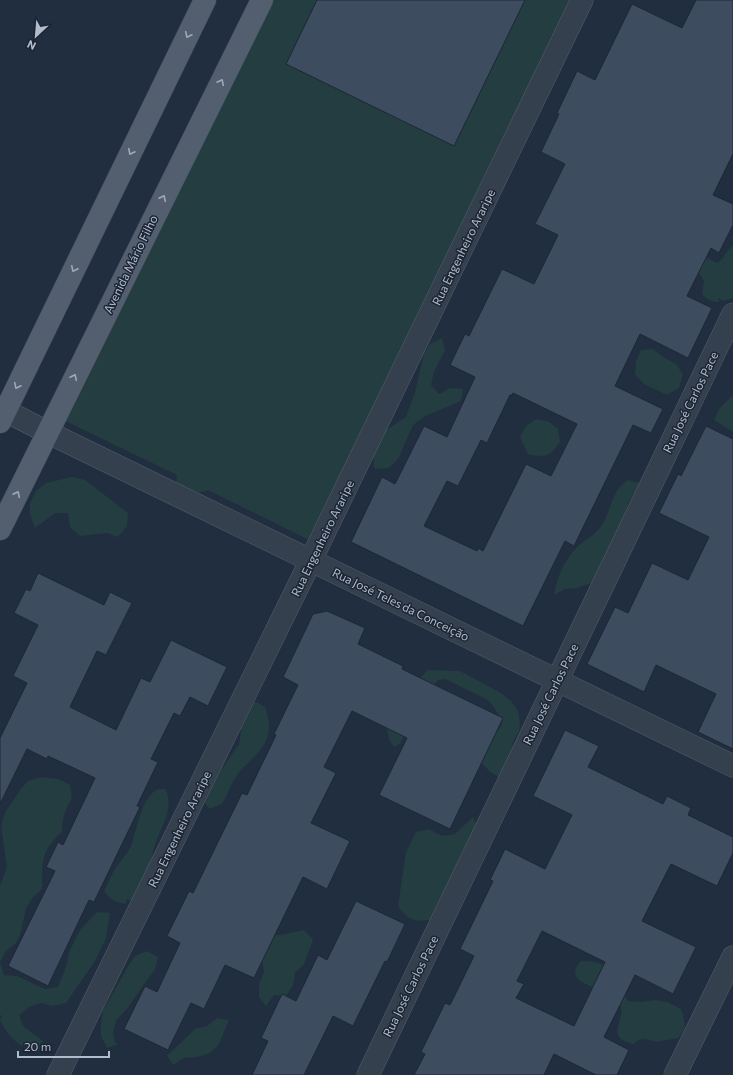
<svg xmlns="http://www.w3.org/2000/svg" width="733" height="1075" viewBox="0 0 733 1075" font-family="Commissioner,sans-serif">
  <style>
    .green { fill: #233d40 }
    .building { fill: #3d4c5f; stroke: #1d2736; fill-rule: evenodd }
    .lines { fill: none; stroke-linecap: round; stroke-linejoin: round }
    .minor-casing { stroke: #545e6d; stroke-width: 23 }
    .major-casing { stroke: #3f4958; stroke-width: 23 }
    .minor { stroke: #35404f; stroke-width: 22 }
    .major { stroke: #535f6f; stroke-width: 22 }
    .oneway { stroke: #9ea9b8 }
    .labels { text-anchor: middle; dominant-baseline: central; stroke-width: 3; stroke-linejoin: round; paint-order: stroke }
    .street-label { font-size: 12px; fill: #b1bbca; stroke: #1b2534 }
  </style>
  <rect width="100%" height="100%" fill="#212e3f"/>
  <!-- green -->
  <g class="green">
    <path d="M269 0H575L313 542 208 490C196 496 187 491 176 485L177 475 61 419Z"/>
    <path d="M733 245V298L724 301 718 298 719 302C711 302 707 300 702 294L704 281 697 270 701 255 717 263C725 258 727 250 733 245Z"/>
    <polygon points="442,338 445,350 434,372 431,385 439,394 450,388 463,389 461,401 425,416 413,425 398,459 389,468 375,469 374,467 373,452 379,441 386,430 406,417 415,392 424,354 430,344"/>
    <polygon points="653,349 663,357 676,364 683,374 679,388 667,395 644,384 635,374 636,361 641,350"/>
    <polygon points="733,395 733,432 714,420 719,409"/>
    <path d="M537 419 549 422 558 429 560 442C550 457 545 458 528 454L520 437 526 426Z"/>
    <polygon points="72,477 85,480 128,513 127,526 118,537 107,533 80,536 70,527 68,513 55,513 35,528 30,515 30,503 36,491 46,483"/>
    <path d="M628 480 640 483 628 504 626 517 600 578 589 584 577 588 565 589 554 595C557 575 567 554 583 542 591 536 596 534 602 525 609 514 611 499 619 488 621 485 625 483 628 480Z"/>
    <path d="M428 670 460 671 501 693 511 701 518 711 520 723 519 731 513 742 509 762 499 777C489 772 483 766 478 756L488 737 499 729 502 723C499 715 495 707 488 700L445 679 438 680 434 685 400 743 395 747 390 742 386 727 419 679Z"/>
    <path d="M255 701 265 707C273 730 269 743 251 760 248 764 243 767 240 771 232 781 228 794 222 804L209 809 202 798 239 744 241 731 239 718Z"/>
    <path d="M41 777 58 779 70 785 72 798C65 810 62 819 62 832 41 850 42 863 42 889L33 897 26 908 21 932 16 943 6 951 0 962 4 975 17 976 45 989 58 987 67 964 69 952 80 930 97 912 110 913 106 938 95 961 66 1003 53 1006 41 1003 29 1007 19 1015 23 1026 43 1041 38 1053C19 1047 9 1038 0 1020L2 1016 0 1015V886L7 867 1 826 5 813 20 790 28 781Z"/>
    <path d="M158 789H165C176 807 159 830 154 848 151 857 153 874 149 882 145 889 137 895 132 901L126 899V904C117 903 109 899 104 891 108 883 112 873 117 866 121 860 127 854 130 848 138 831 139 799 158 789Z"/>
    <path d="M473 817 478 828 470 853 453 871V885L435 919C416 922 410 923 398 906L406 852 416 832 429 829 442 836 455 834Z"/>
    <polygon points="304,930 313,940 304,964 295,973 293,985 286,996 274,995 266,1006 259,997 259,984 264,972 262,960 267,933 280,935"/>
    <polygon points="147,951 158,957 155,969 126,1010 117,1019 113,1031 115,1043 119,1044 107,1048 101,1036 101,1023 103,1011 128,966 135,956"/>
    <path d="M581 961C599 961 603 964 619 973L625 996 628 1001 641 1002 656 1000 668 1002 681 1009 683 1015 685 1027 682 1033 678 1038 657 1042 645 1039 639 1040 633 1044C599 1035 634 1015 616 1000 614 998 612 996 609 994 597 986 561 983 581 961Z"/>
    <polygon points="217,1018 229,1020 219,1044 210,1053 197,1057 184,1058 173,1065 167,1056 195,1029 207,1026"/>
  </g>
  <!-- building -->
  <g class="building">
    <polygon points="317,0 525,0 454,146 286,64"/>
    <path d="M696 0H733V154L713 195 733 204V225L719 253 711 248 687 296 712 308 688 358 640 334 615 386 663 409 651 433 633 425 574 546 565 541 523 626 351 542 382 477 395 484 424 426 447 437 475 377 450 365 465 334 469 336 502 269 534 284 558 235 535 224 565 164 541 152 559 114 557 113 577 71 595 80 632 4 682 28ZM513 393 577 424 551 476 526 464 483 551 478 548 477 551 424 526 447 481 458 486 481 440 487 443 510 395H512Z"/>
    <polygon points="706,426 733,439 733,749 698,732 716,694 656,665 644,692 587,664 615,607 628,613 652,563 688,580 709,537 659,513 678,474 681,476"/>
    <polygon points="38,573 104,605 110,592 132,603 106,655 97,651 70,707 116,730 141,678 150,682 171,640 227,667 208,706 190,697 180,716 174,713 151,759 158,762 137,806 140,807 94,902 89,900 48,986 8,966 55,871 46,867 58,842 63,845 95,778 48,756 47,759 27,749 0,804 0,738 27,683 13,676 38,625 14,613 26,589 30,591"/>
    <polygon points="327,611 365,628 358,644 403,666 402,669 503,718 450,829 379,795 407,738 352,711 324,767 336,773 311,823 350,841 327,889 303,877 254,978 225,965 204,1009 191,1003 168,1050 124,1029 145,986 157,992 180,943 167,936 189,891 193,893 242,793 247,795 276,735 274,734 298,685 283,677 313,614"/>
    <path d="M565 730 599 746 588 767 663 804 667 796 691 808 688 815 733 837V853L717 886 671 864 642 921 696 947 673 994 635 975 604 1037 629 1050 617 1075H596L554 1054 544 1075H414L425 1054 421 1052 445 1003 450 1005 474 956 460 949 493 881 490 880 505 849 545 869 572 815 533 796ZM542 931 605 962 574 1026 516 998 524 984 517 981Z"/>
    <polygon points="356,901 405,924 387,962 385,961 353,1026 333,1016 304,1075 252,1075 268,1041 261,1038 282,994 296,1001 318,955 327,960"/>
  </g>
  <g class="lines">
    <defs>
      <g id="minor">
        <polyline points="0,408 47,432 733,766"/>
        <polyline points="58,1075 311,560 582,0"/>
        <polyline points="368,1075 733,314"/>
        <polyline points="675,1075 733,957"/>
      </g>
      <g id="major">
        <polyline points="0,422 205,0"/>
        <polyline points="0,529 262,0"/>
      </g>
    </defs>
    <!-- minor casing -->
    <use href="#minor" class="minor-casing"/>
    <!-- major casing -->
    <use href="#major" class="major-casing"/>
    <!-- minor -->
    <use href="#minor" class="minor"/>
    <!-- major -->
    <use href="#major" class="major"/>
  </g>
  <!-- one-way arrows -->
  <defs><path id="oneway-chevron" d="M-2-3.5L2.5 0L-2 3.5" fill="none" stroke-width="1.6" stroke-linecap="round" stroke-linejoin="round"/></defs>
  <g class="oneway">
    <use href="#oneway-chevron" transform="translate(188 35) rotate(116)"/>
    <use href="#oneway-chevron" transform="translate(221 82) rotate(-64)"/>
    <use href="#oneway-chevron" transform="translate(131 152) rotate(116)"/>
    <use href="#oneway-chevron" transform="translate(163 198) rotate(-64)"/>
    <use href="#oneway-chevron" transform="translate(74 269) rotate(116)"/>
    <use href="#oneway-chevron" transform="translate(74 377) rotate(-64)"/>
    <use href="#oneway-chevron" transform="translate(17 386) rotate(116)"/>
    <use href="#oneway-chevron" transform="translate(17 494) rotate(-64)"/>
  </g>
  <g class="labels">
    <!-- street labels -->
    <g class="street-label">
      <text transform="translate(463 247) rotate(-64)">Rua Engenheiro Araripe</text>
      <text transform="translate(130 264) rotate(-64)">Avenida Mário Filho</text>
      <text transform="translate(690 402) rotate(-64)">Rua José Carlos Pace</text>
      <text transform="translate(322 538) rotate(-64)">Rua Engenheiro Araripe</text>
      <text transform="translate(401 604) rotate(26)">Rua José Teles da Conceição</text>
      <text transform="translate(550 694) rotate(-64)">Rua José Carlos Pace</text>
      <text transform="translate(179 829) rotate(-64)">Rua Engenheiro Araripe</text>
      <text transform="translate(410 986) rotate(-64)">Rua José Carlos Pace</text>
    </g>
  </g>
  <!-- north arrow -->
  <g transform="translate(36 36) rotate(206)" stroke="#1b2534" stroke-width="3" paint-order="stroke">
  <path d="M0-3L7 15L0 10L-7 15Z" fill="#b1bbca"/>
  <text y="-6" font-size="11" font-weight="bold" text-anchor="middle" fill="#b1bbca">N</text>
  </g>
  <!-- scale -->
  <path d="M18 1051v6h91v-6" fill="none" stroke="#b1bbca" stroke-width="2"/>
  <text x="24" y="1051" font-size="12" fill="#b1bbca" stroke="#1b2534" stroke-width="3" paint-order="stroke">20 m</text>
</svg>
